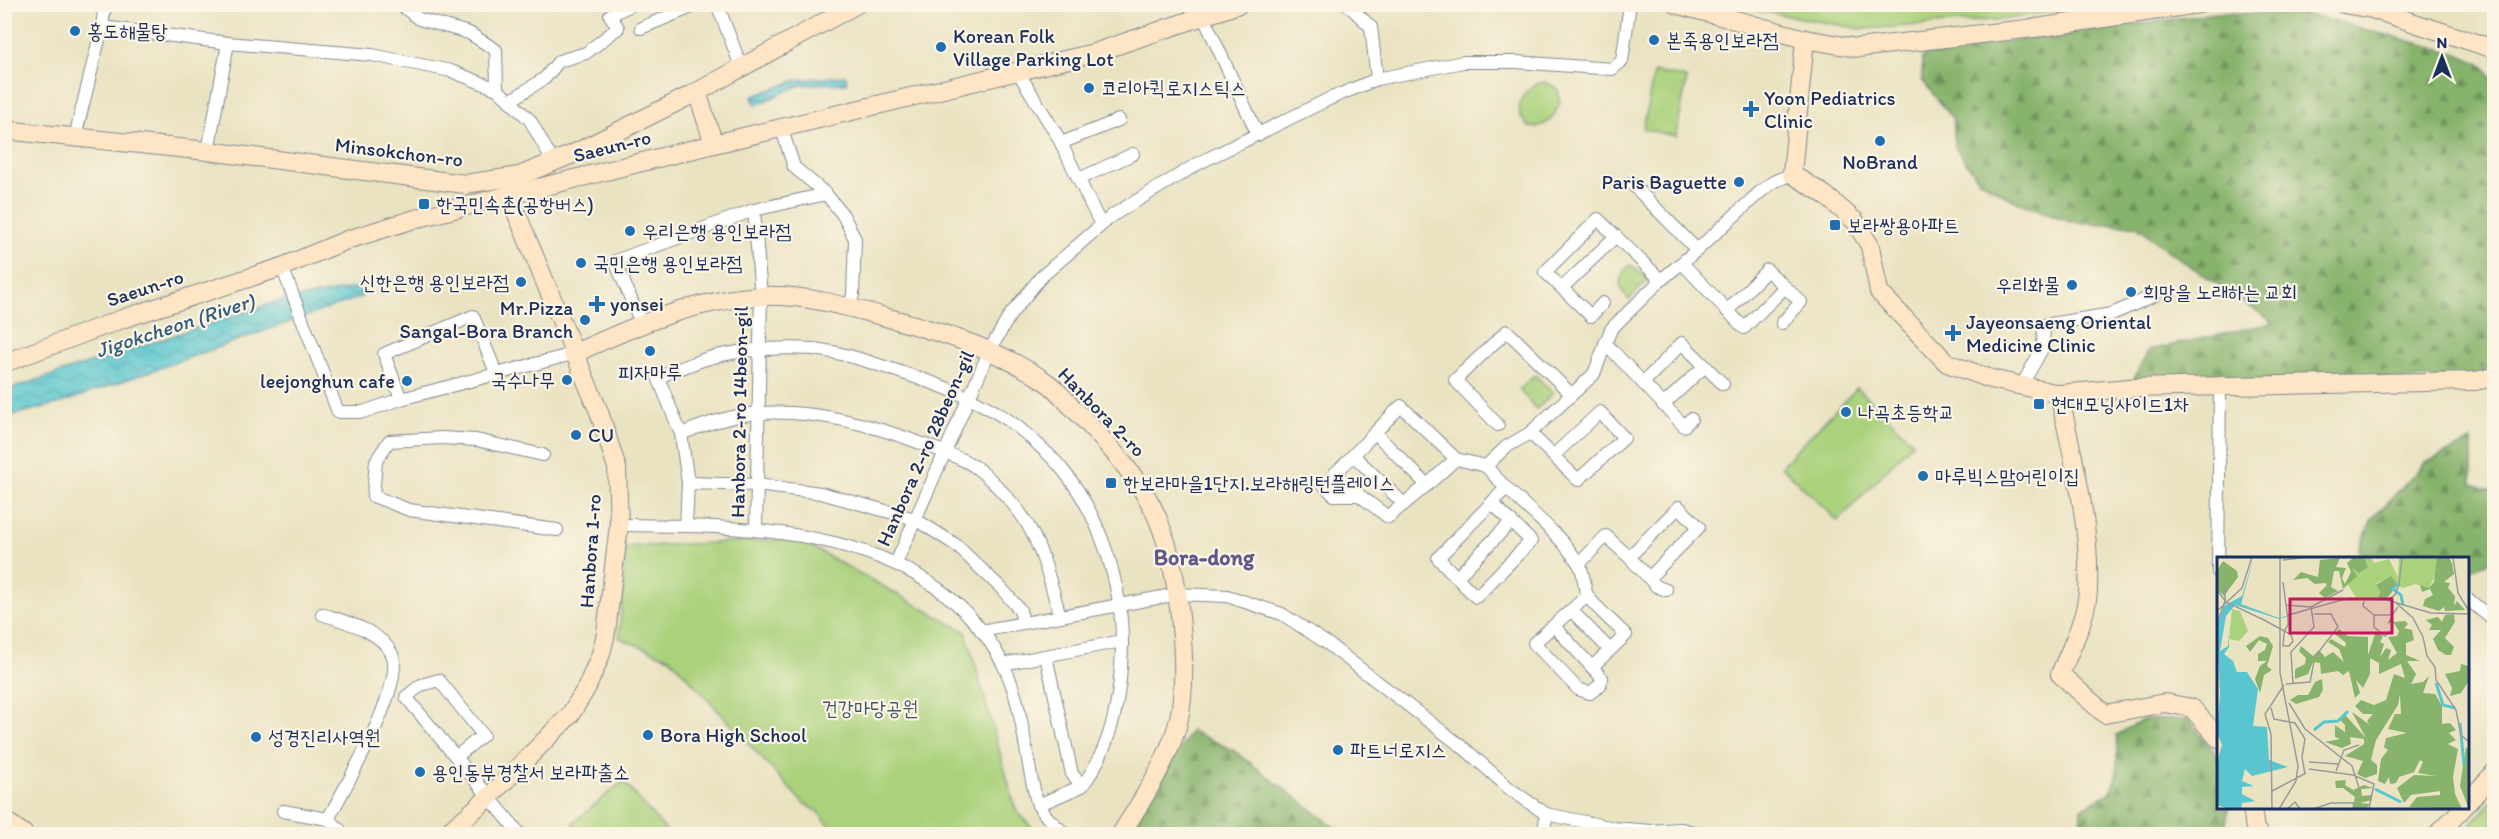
<svg xmlns="http://www.w3.org/2000/svg" width="2499" height="839" viewBox="0 0 2499 839" font-family="Itim,'Poor Story',sans-serif">
  <style>
    .green { fill: #aad17c; stroke: #62806d; stroke-width: 1.5 }
    .forest { fill: url(#forest-firs); stroke: #517165; stroke-width: 1.5 }
    .water { fill: url(#water-waves); stroke: #3a7a96; stroke-width: 1.5 }
    .lines { fill: none; stroke-linecap: round; stroke-linejoin: round }
    .street-casing { stroke: #828990; stroke-width: 14 }
    .secondary-casing { stroke: #828990; stroke-width: 20 }
    .street { stroke: #fff; stroke-width: 12 }
    .secondary { stroke: #fde5c5; stroke-width: 18 }
    .poi-dot { fill: #1f6fb2; stroke: #fcf5e5; stroke-width: 2 }
    .labels { text-anchor: middle; dominant-baseline: central; stroke-width: 4.5; stroke-linejoin: round; paint-order: stroke }
    .poi-label { font-size: 20px; fill: #1b2f5e; stroke: #fcf5e5; text-anchor: start }
    .street-label { font-size: 20px; fill: #1b2f5e; stroke: #fcf5e5 }
    .park-label { font-size: 20px; fill: #3f5866; stroke: #fcf5e5 }
    .water-label { font-size: 21px; font-style: italic; fill: #2e5c80; stroke: #fcf5e5 }
    .quarter-label { font-size: 22px; font-weight: bold; fill: #60578b; stroke: #fcf5e5 }
    .inset-river { fill: none; stroke: #59c6cf; stroke-width: 3 }
    .inset-road { fill: none; stroke: #979b9a; stroke-width: 1.5 }
    .view { fill: #c2185b; fill-opacity: 0.15; stroke: #c2185b; stroke-width: 3 }
    .inset-edge { fill: none; stroke: #1b2f5e; stroke-width: 3 }
  </style>
  <defs>
    <pattern id="forest-firs" width="22" height="20" patternUnits="userSpaceOnUse" patternTransform="scale(1.5)"><rect width="22" height="20" fill="#87b36c"/><path d="M5 1l3.5 6h-7zM16 11l3.5 6h-7z" fill="#6e925c"/></pattern>
    <pattern id="water-waves" width="16" height="10" patternUnits="userSpaceOnUse" patternTransform="scale(1.5)"><rect width="16" height="10" fill="#59c6cf"/><path d="M0 5q4-4 8 0t8 0" fill="none" stroke="#49a1ab"/></pattern>
  </defs>
  <rect width="100%" height="100%" fill="#fcf5e5"/>
  <filter id="ink" filterUnits="userSpaceOnUse"><feTurbulence type="fractalNoise" baseFrequency=".0167" numOctaves="2"/><feDisplacementMap in="SourceGraphic" scale="12" xChannelSelector="R" yChannelSelector="G"/><feConvolveMatrix kernelMatrix="1 2 1 2 8 2 1 2 1" color-interpolation-filters="sRGB"/></filter>
  <filter id="wash" filterUnits="userSpaceOnUse"><feTurbulence type="fractalNoise" baseFrequency=".008" numOctaves="4" result="noise"/><feDisplacementMap in="SourceGraphic" scale="24" xChannelSelector="R" yChannelSelector="G"/><feGaussianBlur stdDeviation="1.35" result="paint"/><feColorMatrix in="noise" values="0 0 0 0 0 0 0 0 0 0 0 0 0 0 0 0 0 1.4 0 .05"/><feComposite in="paint" operator="in"/></filter>
  <g filter="url(#wash)">
    <rect width="100%" height="100%" fill="#eae3c2"/>
    <!-- green -->
    <g class="green">
      <polygon points="1728,5 2092,5 2006,19 1862,29"/>
      <polygon points="1654,72 1687,78 1676,136 1643,129"/>
      <path d="M1545 82 1558 89 1560 102C1554 118 1547 128 1529 127L1520 116C1517 98 1528 85 1545 82Z"/>
      <path d="M1630 265 1649 279 1629 300C1617 287 1617 276 1630 265Z"/>
      <polygon points="1535,375 1553,393 1537,409 1519,390"/>
      <polygon points="1857,388 1913,442 1838,521 1781,466"/>
      <polygon points="797,539 966,632 1016,810 1038,834 837,834 817,811 803,803 670,658 619,638 626,547"/>
      <polygon points="623,781 669,834 583,834 573,823"/>
      <polygon points="2494,798 2494,834 2463,834"/>
    </g>
    <!-- forest -->
    <g class="forest">
      <polygon points="2216,13 2307,14 2455,53 2483,65 2494,81 2494,376 2129,388 2149,350 2274,323 2167,250 2137,226 2071,222 2015,201 1979,180 1955,147 1953,119 1922,80 1922,58 1929,52"/>
      <polygon points="2472,441 2472,484 2494,491 2494,560 2468,570 2468,558 2362,558 2359,550 2372,519 2425,463"/>
      <polygon points="2144,719 2188,719 2218,756 2218,808 2229,808 2224,834 2080,834 2081,808 2110,793 2117,773 2117,735"/>
      <polygon points="1191,731 1233,750 1344,834 1126,834"/>
    </g>
    <!-- water -->
    <g class="water">
      <polygon points="846,76 847,83 800,85 756,105 752,97 796,80"/>
      <polygon points="360,287 363,296 61,403 5,417 4,391 275,302"/>
    </g>
  </g>
  <g filter="url(#ink)">
    <g class="lines">
      <defs>
        <g id="street">
          <polyline points="400,4 419,19 469,33 496,50 497,89"/>
          <polyline points="717,4 741,66"/>
          <polyline points="1347,4 1371,27 1377,79"/>
          <polyline points="1204,18 1258,135"/>
          <polyline points="102,27 105,4"/>
          <polyline points="641,28 699,4"/>
          <polyline points="1018,72 1058,137 1101,225"/>
          <polyline points="510,101 545,78 559,61 586,53 618,28 610,15 633,4"/>
          <polyline points="782,130 794,167 826,194 843,215 855,239 853,295 849,307"/>
          <polyline points="75,137 102,27 228,43 372,55 451,71 497,89 530,120 553,162"/>
          <polyline points="1061,143 1119,120"/>
          <polyline points="208,151 228,43"/>
          <polyline points="1079,179 1133,154"/>
          <polyline points="1631,183 1697,250"/>
          <polyline points="754,210 761,296 756,529"/>
          <polyline points="1682,263 1744,328 1785,287 1767,270 1727,311"/>
          <polyline points="282,267 338,412 363,412 401,399 573,354"/>
          <polyline points="1562,288 1616,236"/>
          <polyline points="1603,303 1591,316 1545,272 1598,219 1661,280"/>
          <polyline points="641,323 615,261 754,210 826,194"/>
          <polyline points="1782,323 1801,302 1785,287"/>
          <polyline points="1605,343 1684,426 1691,419"/>
          <polyline points="1643,383 1682,343 1723,384"/>
          <polyline points="2021,387 2043,347 2044,325 2112,314 2155,295"/>
          <polyline points="401,399 384,354 473,316 497,375"/>
          <polyline points="1663,405 1705,366"/>
          <polyline points="1498,425 1455,380 1507,331 1571,394"/>
          <polyline points="1375,433 1427,485 1456,459"/>
          <polyline points="1530,433 1578,480 1624,438 1600,412 1554,455"/>
          <path d="M681 434C705 424 733 415 760 413 818 410 874 425 928 446 943 452 960 457 974 466 987 475 1002 491 1013 504 1040 535 1049 578 1060 616"/>
          <polyline points="543,455 476,440 442,438 389,441 376,461 373,496 409,510 557,530"/>
          <path d="M1353 455 1404 504 1388 517 1359 495H1334L1324 485C1350 459 1375 432 1401 406L1456 459 1486 466 1506 447 1530 433 1594 374 1611 329 1661 280 1697 250 1759 193 1773 182 1792 174"/>
          <path d="M1486 466C1514 501 1555 526 1579 564 1585 574 1583 585 1587 595 1591 603 1618 627 1626 635L1592 667"/>
          <polyline points="1335,473 1359,495"/>
          <polyline points="1492,503 1531,541 1476,597 1438,558 1505,489"/>
          <polyline points="1404,504 1427,485"/>
          <path d="M619 525C753 526 932 526 1003 664 1025 707 1024 760 1038 805L1047 817 1065 834"/>
          <polyline points="686,526 688,483"/>
          <polyline points="896,563 990,350 1010,315 1041,277 1113,215 1199,163 1329,99 1377,79 1463,62 1516,62 1612,69 1622,61 1630,4"/>
          <polyline points="1579,564 1606,536 1629,557 1679,507 1699,527 1649,578 1629,557"/>
          <polyline points="2218,572 2220,386"/>
          <polyline points="1457,577 1511,522"/>
          <polyline points="1649,578 1656,586 1666,590"/>
          <polyline points="2468,599 2494,621"/>
          <polyline points="1571,610 1610,650"/>
          <path d="M322 614C345 622 380 630 392 654 406 684 344 789 328 819"/>
          <path d="M1023 623 1020 610 1001 588 956 545 915 519 821 493 757 485 688 483 681 434 658 377C675 371 692 363 709 358 742 349 779 347 813 349 842 352 873 363 900 372 941 385 985 401 1019 428 1033 440 1050 454 1062 469 1100 514 1123 587 1122 646 1121 695 1113 746 1082 786L1072 774 1046 656"/>
          <polyline points="1554,626 1602,678 1600,685 1590,693 1578,689 1534,643 1587,596"/>
          <polyline points="981,631 1178,594 1227,596 1282,614 1328,644 1465,749 1510,789 1546,814 1614,828 1651,831 1681,829 1703,834"/>
          <polyline points="1003,664 1122,641"/>
          <polyline points="456,757 483,735 439,680 421,685 406,697 520,834"/>
          <polyline points="1038,805 1082,786"/>
          <polyline points="283,811 328,819 344,834"/>
          <polyline points="1544,834 1546,814"/>
        </g>
        <g id="secondary">
          <polyline points="1676,4 1805,39 1857,48 2043,27 2199,4"/>
          <polyline points="2343,4 2372,9 2494,49"/>
          <path d="M1805 39 1792 174 1825 195 1855 221 1870 246 1879 292 1947 363 1991 379 2059 394C2073 458 2091 525 2088 591 2086 619 2071 648 2060 674L2105 714 2165 703 2192 708 2218 738"/>
          <polyline points="697,92 714,144"/>
          <polyline points="4,130 208,151 465,184 519,176 573,154 697,92 857,4"/>
          <path d="M573 354C634 326 693 300 761 296 808 294 855 309 900 321 953 336 1004 352 1049 384 1058 391 1066 401 1074 409 1104 440 1144 482 1159 522 1179 571 1191 676 1177 727 1165 766 1142 800 1121 834"/>
          <polyline points="4,363 122,319 282,267 347,240 418,218 714,144 1094,53 1239,4"/>
          <polyline points="2059,394 2129,388 2475,381 2494,377"/>
          <polyline points="2468,802 2494,773"/>
          <polyline points="2252,808 2255,829 2259,834"/>
          <polyline points="4,820 24,834"/>
          <polyline points="446,834 488,798 570,715 587,687 601,654 606,633 619,525 617,468 599,412 509,195"/>
          <polyline points="2438,834 2463,808"/>
        </g>
      </defs>
      <!-- street casing -->
      <use href="#street" class="street-casing"/>
      <!-- secondary casing -->
      <use href="#secondary" class="secondary-casing"/>
      <!-- street -->
      <use href="#street" class="street"/>
      <!-- secondary -->
      <use href="#secondary" class="secondary"/>
    </g>
  </g>
  <!-- markers -->
  <g class="poi-dot">
    <circle cx="75" cy="31" r="6"/>
    <circle cx="1654" cy="40" r="6"/>
    <circle cx="941" cy="47" r="6"/>
    <circle cx="1089" cy="88" r="6"/>
    <path d="M1748 100h6v6h6v6h-6v6h-6v-6h-6v-6h6z"/>
    <circle cx="1880" cy="141" r="6"/>
    <circle cx="1739" cy="182" r="6"/>
    <rect x="418" y="198" width="12" height="12" rx="3"/>
    <rect x="1829" y="219" width="12" height="12" rx="3"/>
    <circle cx="630" cy="231" r="6"/>
    <circle cx="581" cy="263" r="6"/>
    <circle cx="521" cy="282" r="6"/>
    <circle cx="2072" cy="285" r="6"/>
    <circle cx="2131" cy="292" r="6"/>
    <path d="M594 295h6v6h6v6h-6v6h-6v-6h-6v-6h6z"/>
    <circle cx="585" cy="320" r="6"/>
    <path d="M1950 324h6v6h6v6h-6v6h-6v-6h-6v-6h6z"/>
    <circle cx="650" cy="351" r="6"/>
    <circle cx="567" cy="380" r="6"/>
    <circle cx="407" cy="381" r="6"/>
    <rect x="2033" y="398" width="12" height="12" rx="3"/>
    <circle cx="1846" cy="412" r="6"/>
    <circle cx="576" cy="435" r="6"/>
    <circle cx="1923" cy="476" r="6"/>
    <rect x="1105" y="477" width="12" height="12" rx="3"/>
    <circle cx="648" cy="735" r="6"/>
    <circle cx="256" cy="737" r="6"/>
    <circle cx="1338" cy="750" r="6"/>
    <circle cx="420" cy="772" r="6"/>
  </g>
  <g class="labels">
    <!-- poi labels -->
    <g class="poi-label">
      <text x="87" y="31">홍도해물탕</text>
      <text x="953" y="36">Korean Folk<tspan x="953" dy="23">Village Parking Lot</tspan></text>
      <text x="1666" y="40">본죽용인보라점</text>
      <text x="1101" y="88">코리아퀵로지스틱스</text>
      <text x="1764" y="98">Yoon Pediatrics<tspan x="1764" dy="23">Clinic</tspan></text>
      <text x="1880" y="162" text-anchor="middle">NoBrand</text>
      <text x="1727" y="182" text-anchor="end">Paris Baguette</text>
      <text x="436" y="204">한국민속촌(공항버스)</text>
      <text x="1847" y="225">보라쌍용아파트</text>
      <text x="642" y="231">우리은행 용인보라점</text>
      <text x="593" y="263">국민은행 용인보라점</text>
      <text x="509" y="282" text-anchor="end">신한은행 용인보라점</text>
      <text x="2060" y="285" text-anchor="end">우리화물</text>
      <text x="2143" y="292">희망을 노래하는 교회</text>
      <text x="610" y="304">yonsei</text>
      <text x="573" y="308" text-anchor="end">Mr.Pizza<tspan x="573" dy="23">Sangal-Bora Branch</tspan></text>
      <text x="1966" y="322">Jayeonsaeng Oriental<tspan x="1966" dy="23">Medicine Clinic</tspan></text>
      <text x="650" y="372" text-anchor="middle">피자마루</text>
      <text x="555" y="380" text-anchor="end">국수나무</text>
      <text x="395" y="381" text-anchor="end">leejonghun cafe</text>
      <text x="2051" y="404">현대모닝사이드1차</text>
      <text x="1858" y="412">나곡초등학교</text>
      <text x="588" y="435">CU</text>
      <text x="1935" y="476">마루빅스맘어린이집</text>
      <text x="1123" y="483">한보라마을1단지.보라해링턴플레이스</text>
      <text x="660" y="735">Bora High School</text>
      <text x="268" y="737">성경진리사역원</text>
      <text x="1350" y="750">파트너로지스</text>
      <text x="432" y="772">용인동부경찰서 보라파출소</text>
    </g>
    <!-- street labels -->
    <g class="street-label">
      <text transform="translate(612 146) rotate(-14)">Saeun-ro</text>
      <text transform="translate(399 152) rotate(7)">Minsokchon-ro</text>
      <text transform="translate(145 288) rotate(-18)">Saeun-ro</text>
      <text transform="translate(739 412) rotate(-89)">Hanbora 2-ro 14beon-gil</text>
      <text transform="translate(1102 412) rotate(46)">Hanbora 2-ro</text>
      <text transform="translate(925 448) rotate(-66)">Hanbora 2-ro 28beon-gil</text>
      <text transform="translate(590 551) rotate(-86)">Hanbora 1-ro</text>
    </g>
    <!-- park labels -->
    <g class="park-label">
      <text x="870" y="708">건강마당공원</text>
    </g>
    <!-- water labels -->
    <g class="water-label">
      <text transform="translate(175 325) rotate(-18)">Jigokcheon (River)</text>
    </g>
    <!-- quarter labels -->
    <g class="quarter-label">
      <text x="1204" y="557">Bora-dong</text>
    </g>
  </g>
  <!-- overview -->
  <g transform="translate(2217 557)">
    <rect width="252" height="252" fill="#eae3c2"/>
    <path d="M147 0H154L157 6 172 2 181 20 182 0H220V15L212 31 198 27 186 31 167 23 159 27 163 34 161 42H140L131 28 137 17 135 11 151 10ZM15 52 23 54 31 74 22 84 12 82Z" fill="#aad17c"/>
    <path d="M137 0H147L151 10 142 16 135 11 140 19 126 32 122 14H117L114 30 121 34 108 41 102 36 110 28 108 26 98 27 90 21 76 23 84 15 101 20 103 3 123 1 119 10 129 11 125 21 128 27 134 15 130 6ZM220 0H232L235 6 237 17 227 25 233 26 231 31 238 39 237 49 240 44 248 53 228 54 227 50 222 54 206 49 208 42 216 38 213 32 205 35 203 28 212 31 217 25ZM6 4 20 14 21 20 7 39 0 32V13ZM174 19 181 28 170 41 161 42 163 34 159 28ZM237 57 238 65 228 81 237 90 234 98H229L221 93 216 82 224 73H212L215 68 209 63 221 60 225 65 228 58ZM174 60 177 65 188 64 191 67 187 71 195 73 197 83 189 86V98L203 104H190L199 117 194 127 206 125 212 119 206 136 218 137 225 149V167L233 166 239 173 232 176 239 183 231 187 241 192 236 220 238 237 245 252 192 250 200 240 223 238V234L194 238 187 246 180 231 197 218 219 219 201 216 206 205 203 203 197 215 182 220 179 226 173 227 172 220 168 227 161 224 164 202 171 193 167 190 169 181 190 176 171 172 178 157H184L183 137 181 148 159 183 154 203 160 208V217L148 221 140 217 146 204 128 199 147 187V182L133 180 134 187 125 191 108 185 123 182 118 180V168L128 175V168L122 162 130 154 129 159 149 181 135 155 153 168 150 164 156 157H146L138 149 144 143 157 148 169 143 177 117 188 121 184 107 162 117V106L153 101V117L146 131 139 123 143 136 138 141 132 114 126 118 121 114 104 117 103 106 96 105 91 117 78 122V112L88 107 89 101 82 94 84 89 96 99 102 93 108 100 116 95 127 105 122 92 111 85 114 82 128 90 129 86 118 77 122 72 131 79 151 80V98L159 74 166 79 163 85 167 87 163 100 169 91 174 93 171 103 180 96 171 80 180 79 182 74 176 65 170 67ZM43 79 51 81 56 89 50 109 55 113 47 118 43 136 38 122 43 109 50 104H41V97L48 93 50 87 42 83 33 95 29 89ZM244 107 252 109V124L244 136 233 139 235 131 228 117 243 114ZM105 122 106 133 102 140 79 147 73 143 81 138H91L98 125ZM249 190 252 193V252L243 229ZM129 223 128 228 136 233 147 228 156 231 144 232 145 239 155 238V243L143 246 153 247 149 252H135L138 240 126 231H119L118 224Z" fill="#87b36c"/>
    <path d="M37 0 24 47 62 61 88 54 62 62 18 48 9 59 3 94 11 89 12 77V90L7 97 16 104 20 115H30L41 132 36 169 50 170 52 203 71 210 35 219 28 212 25 224 37 229 25 230V237L38 244 25 246 24 252H12L0 248V206L5 188 0 175 3 138 0 68 7 49 25 39Z" fill="#59c6cf"/>
    <path class="inset-river" d="M181 27 176 32 184 38 186 48M219 126 226 148 238 151M243 166 247 208M97 173 107 165 121 164 131 154M158 232 184 245"/>
    <path class="inset-road" d="M236 0 241 36 252 54M66 3 91 0M0 33 9 45 47 63 69 75 73 77 74 78 76 84 72 89H66L67 77 68 74V73L71 68V63L66 25M170 43 178 38 182 28 185 0M147 44 146 49 157 58V70L168 79 175 73M178 45 196 61 206 80 210 99 218 110 219 123 239 153 244 178 252 185M69 48 94 50 126 33M0 54 25 31 35 0M71 58 132 41 170 43 214 56 252 57M157 58H175L181 50M0 66 8 44V26M97 101 121 70 114 57H97M69 127 93 125 97 105M76 127 74 95 97 70 94 50M72 146 88 172 135 209 143 234M54 151 57 162 78 166 88 182 85 200 88 217M92 205 121 207M92 212 136 218 157 227 152 252M119 214 127 193 142 188M55 234 89 216M55 252 54 177 48 157 67 128M62 252 79 224 81 209 63 116V0M70 252 78 245 83 252M96 252 114 246H136L138 252"/>
    <path class="view" d="M73 42H175V76H73Z"/>
    <rect width="252" height="252" class="inset-edge"/>
  </g>
  <!-- margin -->
  <rect width="2499" height="839" fill="none" stroke="#fcf5e5" stroke-width="24"/>
  <!-- north arrow -->
  <g transform="translate(2442 57)" stroke="#fcf5e5" stroke-width="4.5" paint-order="stroke">
  <path d="M0-4.5L10 22L0 15L-10 22Z" fill="#1b2f5e"/>
  <text y="-9" font-size="16" font-weight="bold" text-anchor="middle" fill="#1b2f5e">N</text>
  </g>
</svg>
